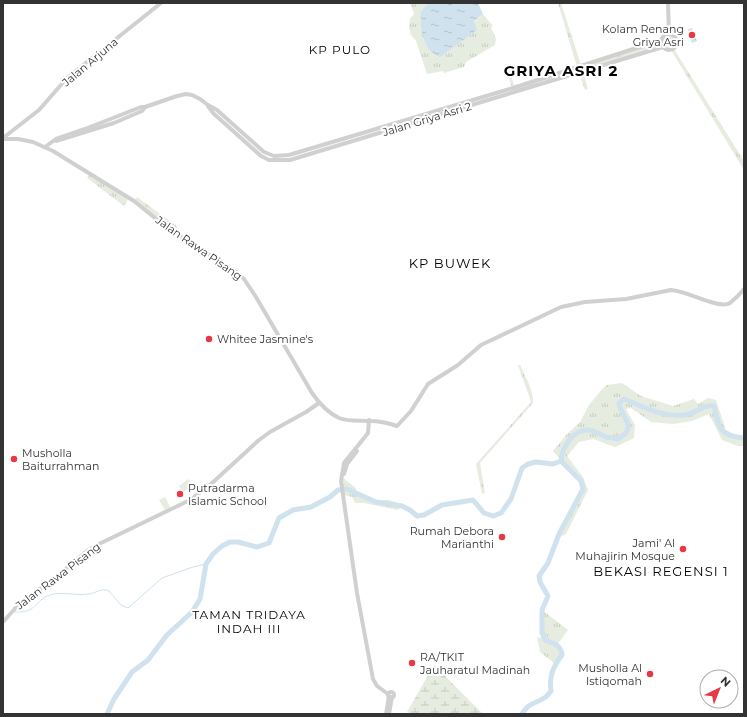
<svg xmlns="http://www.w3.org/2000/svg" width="747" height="717" viewBox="0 0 747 717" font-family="Montserrat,sans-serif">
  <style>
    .grass { fill: url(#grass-tufts) }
    .wetland { fill: url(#wetland-marsh) }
    .garden { fill: #e6ecdf }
    .water { fill: url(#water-ripples) }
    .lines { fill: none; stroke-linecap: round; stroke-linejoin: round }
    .stream { stroke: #cfe2ee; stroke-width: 1 }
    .river { stroke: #cfe2ee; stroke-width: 5 }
    .tertiary { stroke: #d0d0d0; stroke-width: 4 }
    .poi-dot { fill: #e63946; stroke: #fff; stroke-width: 1.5 }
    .labels { text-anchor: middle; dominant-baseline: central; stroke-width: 4; stroke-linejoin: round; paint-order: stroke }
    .poi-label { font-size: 11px; fill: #333; stroke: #fff; text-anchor: end }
    .street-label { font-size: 11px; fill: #333; stroke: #fff }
    .neighbourhood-label { font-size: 12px; letter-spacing: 1px; fill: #000; stroke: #fff }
    .quarter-label { font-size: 13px; letter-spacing: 1px; fill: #000; stroke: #fff }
    .district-label { font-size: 15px; font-weight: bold; letter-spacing: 1px; fill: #000; stroke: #fff }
  </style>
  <defs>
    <pattern id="grass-tufts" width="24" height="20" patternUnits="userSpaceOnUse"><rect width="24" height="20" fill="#e6ecdf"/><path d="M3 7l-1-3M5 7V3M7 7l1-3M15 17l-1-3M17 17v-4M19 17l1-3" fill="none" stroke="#c6cbc0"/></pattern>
    <pattern id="wetland-marsh" width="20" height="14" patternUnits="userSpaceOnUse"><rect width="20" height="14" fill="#e6ecdf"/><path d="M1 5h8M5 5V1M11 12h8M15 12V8" fill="none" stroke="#c6cbc0"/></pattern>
    <pattern id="water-ripples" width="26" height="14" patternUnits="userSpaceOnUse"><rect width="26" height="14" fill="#cfe2ee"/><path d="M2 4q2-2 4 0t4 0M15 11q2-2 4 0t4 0" fill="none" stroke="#b2c2cd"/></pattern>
  </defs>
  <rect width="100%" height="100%" fill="#fff"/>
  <!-- grass -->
  <g class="grass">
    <polygon points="410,3 428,3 421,11 474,22 483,14 493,26 491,27 496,39 495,45 466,62 464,67 444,73 443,71 427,74 416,41 411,35 409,28 410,19 414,14"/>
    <polygon points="558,3 561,3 581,65 661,40 666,34 674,35 678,42 674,49 744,161 744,170 671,50 666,50 663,47 583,72 588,89 585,90 579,73 517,91 511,85 506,70 509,69 514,85 513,87 577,67"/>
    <polygon points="90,174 129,198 124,206 87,178"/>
    <polygon points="137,197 178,227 175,232 134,201"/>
    <path d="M518 365H520C525 376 534 391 533 403L480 463 485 493 482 494 476 464 531 402Z"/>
    <polygon points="622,383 641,396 673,406 694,399 698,404 708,398 716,400 726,430 735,435 744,436 744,446 738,446 722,440 709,414 692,421 673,424 651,422 631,408 626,409 635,425 634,438 615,447 593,439 579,442 567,456 583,477 588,490 566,534 557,538 583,489 581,481 571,472 553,451 566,435 580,422 589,405 603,388 607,385"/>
    <polygon points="343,478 356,488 356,492 377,500 389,500 404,505 398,510 364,503 355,503 352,497 344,495"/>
    <polygon points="542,610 568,630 557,645 561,649 562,655 555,664 540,652 537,637 545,639 542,633"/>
  </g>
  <!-- wetland -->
  <polygon class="wetland" points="434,665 483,714 410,714 407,712"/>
  <!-- garden -->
  <g class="garden">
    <polygon points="188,479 192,486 183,492 179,486"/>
    <polygon points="165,497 170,507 165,510 159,500"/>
  </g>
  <!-- water -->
  <g class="water">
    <path d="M428 3H478L483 14 474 21 477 30 440 57C422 50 420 28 421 11Z"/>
    <polygon points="692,28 697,41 692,43 688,29"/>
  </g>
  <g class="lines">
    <!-- stream -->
    <path class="stream" d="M15 612C38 613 34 600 50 595 62 591 76 596 88 594 95 594 102 587 109 591L121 605 128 608 162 578 193 567 206 564"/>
    <!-- river -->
    <g class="river">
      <path d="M107 714 114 699 132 672 148 660 167 635 192 612 200 599 206 564 213 554 222 546 230 542H238L257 547 269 543 279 518 293 510 311 507 330 497 338 490 347 489 376 502 402 506 410 510 417 516 424 515 442 505 473 500 484 513 493 516 501 513 511 499 522 468 528 464 536 462 553 464 561 461C562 448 573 429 588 430 594 430 600 435 606 437 610 438 614 438 618 439L626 433 629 426C626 418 620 411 619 403L624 399C643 407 663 417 684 415 695 414 704 404 714 406 719 429 720 436 744 438"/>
      <path d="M522 714C528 703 535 704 544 698 547 697 549 693 551 691 549 676 553 667 562 655 561 645 554 643 545 640L542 633V610L548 596 540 582 539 576 548 563 559 534 583 489 581 481 561 461"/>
    </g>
    <!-- tertiary -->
    <g class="tertiary">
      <polyline points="668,3 669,34"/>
      <circle cx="669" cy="42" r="8"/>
      <polyline points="208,106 213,113 261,156 269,160 290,160 663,47"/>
      <polyline points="3,138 39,110 67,78 161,3"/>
      <path d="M3 139H18L33 142 53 151 134 201 166 227 236 272 244 279 256 297 312 393C319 403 328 413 339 418 349 422 360 420 370 421 379 421 388 423 397 426L411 411 428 384 458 365 481 345 561 307 585 302 626 299 671 290C685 290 719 310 730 303 735 299 740 294 744 289"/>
      <polyline points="56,141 114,123 142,111 145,107"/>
      <polyline points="45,147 56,139 85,129 141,107 145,107 177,96 186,94 192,95 200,99 208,105 217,110 264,152 274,156 289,155 513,88 661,40"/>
      <polyline points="369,420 368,433 344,463 341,481 357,593 373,679 377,686 388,694"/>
      <polyline points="344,474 347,464 357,451"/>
      <polyline points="3,622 20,603 54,579 87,551 99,544 190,500 211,484 259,440 270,432 306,412 319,403"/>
      <circle cx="391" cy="695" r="3"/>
      <polyline points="386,714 389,696"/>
      <polyline points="389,714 392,697"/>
    </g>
  </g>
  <!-- markers -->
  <g class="poi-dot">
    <circle cx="692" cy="35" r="4"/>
    <circle cx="209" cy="339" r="4"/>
    <circle cx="14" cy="459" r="4"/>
    <circle cx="180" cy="494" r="4"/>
    <circle cx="502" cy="537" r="4"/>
    <circle cx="683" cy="549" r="4"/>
    <circle cx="412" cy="663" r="4"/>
    <circle cx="650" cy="674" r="4"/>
  </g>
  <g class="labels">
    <!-- poi labels -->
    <g class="poi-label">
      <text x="684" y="29">Kolam Renang<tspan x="684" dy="13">Griya Asri</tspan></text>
      <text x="217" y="339" text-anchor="start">Whitee Jasmine's</text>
      <text x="22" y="453" text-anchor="start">Musholla<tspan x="22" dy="13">Baiturrahman</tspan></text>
      <text x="188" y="488" text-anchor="start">Putradarma<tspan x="188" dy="13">Islamic School</tspan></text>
      <text x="494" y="531">Rumah Debora<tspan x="494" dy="13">Marianthi</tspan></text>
      <text x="675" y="543">Jami' Al<tspan x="675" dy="13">Muhajirin Mosque</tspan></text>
      <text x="420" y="657" text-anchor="start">RA/TKIT<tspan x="420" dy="13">Jauharatul Madinah</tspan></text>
      <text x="642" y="668">Musholla Al<tspan x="642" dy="13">Istiqomah</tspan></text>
    </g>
    <!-- street labels -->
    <g class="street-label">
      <text transform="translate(90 62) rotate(-40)">Jalan Arjuna</text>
      <text transform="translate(427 119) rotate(-17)">Jalan Griya Asri 2</text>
      <text transform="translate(199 248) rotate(35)">Jalan Rawa Pisang</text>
      <text transform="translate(58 576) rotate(-37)">Jalan Rawa Pisang</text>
    </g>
    <!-- neighbourhood labels -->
    <g class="neighbourhood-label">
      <text x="340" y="49">KP PULO</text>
      <text x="249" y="614">TAMAN TRIDAYA<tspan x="249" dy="14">INDAH III</tspan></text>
    </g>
    <!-- quarter labels -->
    <g class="quarter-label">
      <text x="450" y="263">KP BUWEK</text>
      <text x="661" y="571">BEKASI REGENSI 1</text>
    </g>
    <!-- district labels -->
    <g class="district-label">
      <text x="561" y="70">GRIYA ASRI 2</text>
    </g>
  </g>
  <!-- border -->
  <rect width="747" height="717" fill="none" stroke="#333333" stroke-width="8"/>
  <!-- north arrow -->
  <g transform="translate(719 689) rotate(43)"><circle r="19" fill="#ffffff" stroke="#adadad"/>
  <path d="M0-3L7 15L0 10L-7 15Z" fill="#e63946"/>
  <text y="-6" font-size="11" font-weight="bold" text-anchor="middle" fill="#333333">N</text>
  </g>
</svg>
